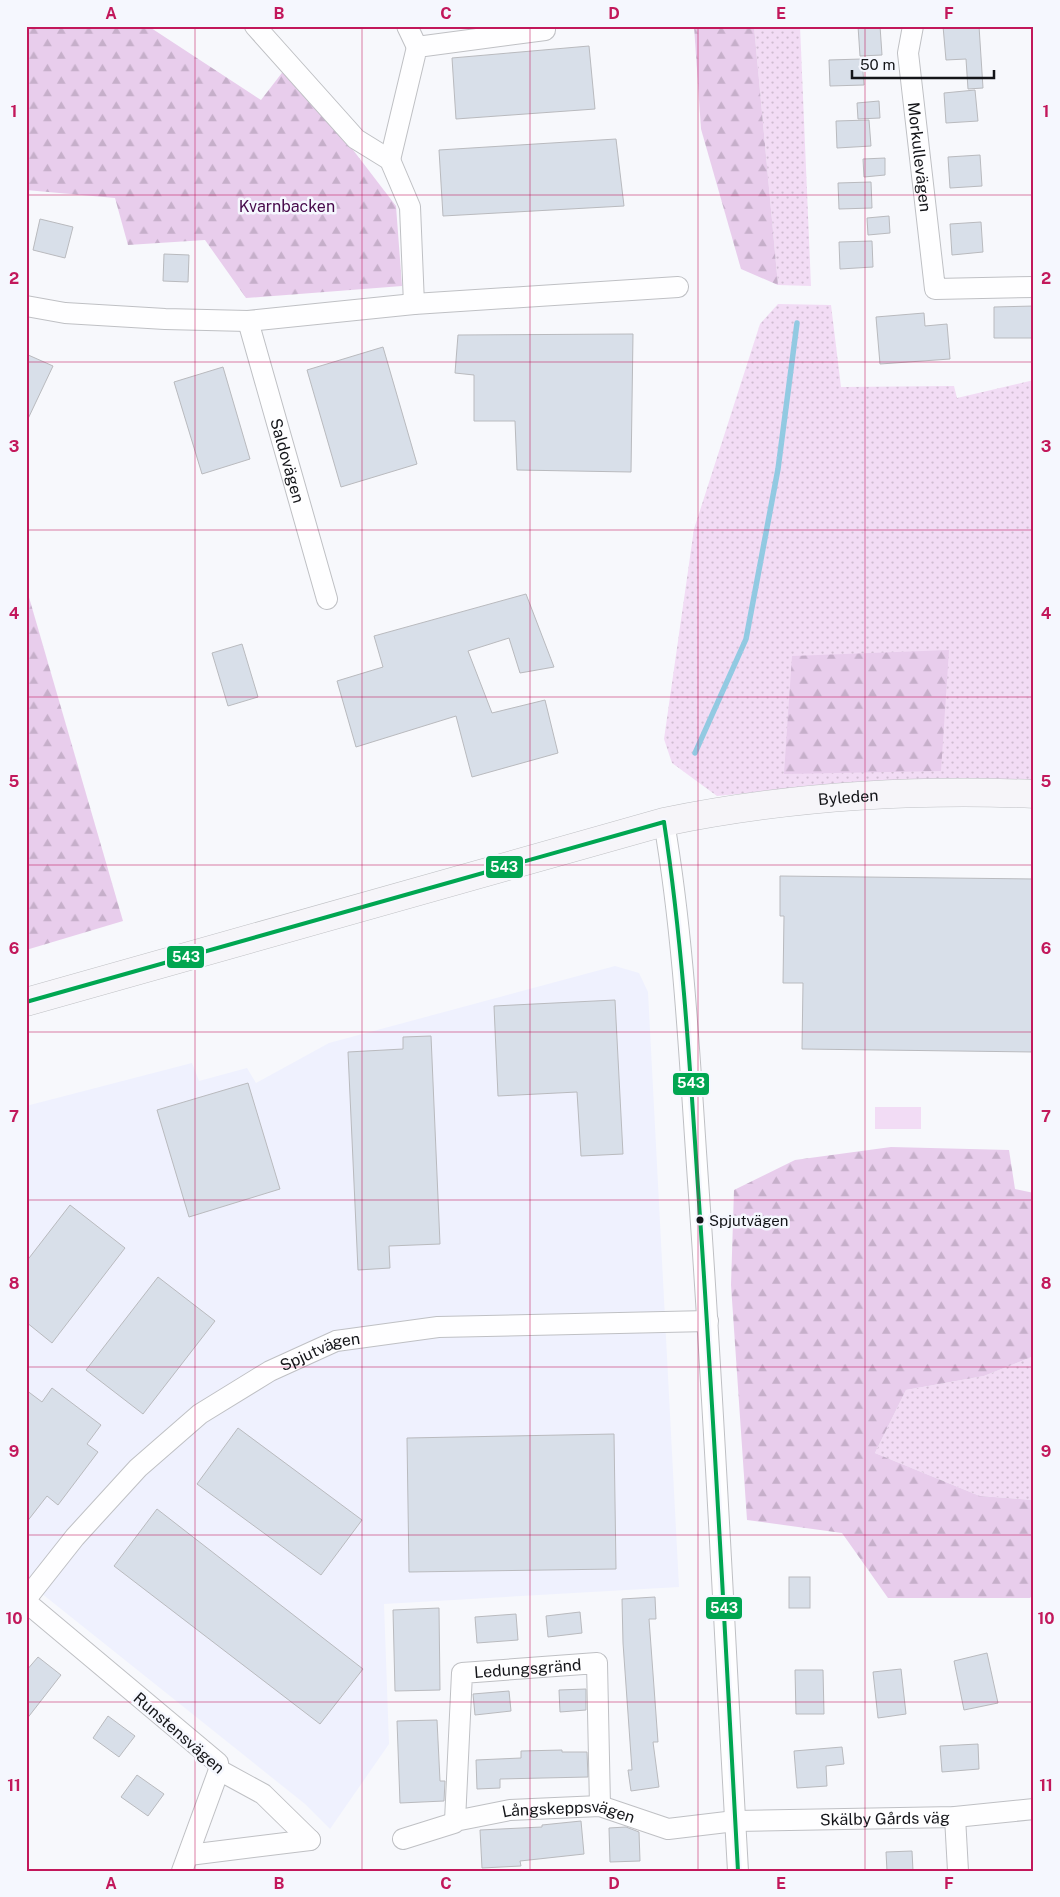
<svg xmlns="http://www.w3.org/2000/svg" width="1060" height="1897" viewBox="0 0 1060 1897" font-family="'Public Sans',sans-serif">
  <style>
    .built { fill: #eff1fe }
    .grass { fill: url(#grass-dots) }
    .forest { fill: url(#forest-firs) }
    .garden { fill: #f2dcf5 }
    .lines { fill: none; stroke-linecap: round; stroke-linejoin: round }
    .stream { stroke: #92cae2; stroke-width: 5.5 }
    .building { fill: #d8dfe9; stroke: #b9babe }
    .street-casing { stroke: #bfc0c4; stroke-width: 22 }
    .secondary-casing { stroke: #bfc0c4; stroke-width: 29 }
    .street { stroke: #fefeff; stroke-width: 20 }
    .secondary { stroke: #f6f5f9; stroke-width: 28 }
    .bus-1-casing { stroke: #f5f7fe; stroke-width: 8 }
    .bus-1 { stroke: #00a651; stroke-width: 4 }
    .grid { fill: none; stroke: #c2185b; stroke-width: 1; stroke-opacity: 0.55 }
    .bus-dot { fill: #141519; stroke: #f5f7fe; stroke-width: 2 }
    .labels { text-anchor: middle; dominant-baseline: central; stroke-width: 5; stroke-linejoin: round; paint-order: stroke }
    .bus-label { font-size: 15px; fill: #141519; stroke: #f5f7fe; text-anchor: start }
    .street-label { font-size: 16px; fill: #141519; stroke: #f5f7fe }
    .park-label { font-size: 16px; fill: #46084a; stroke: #f5f7fe }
    .line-badge { stroke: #f5f7fe; stroke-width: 2 }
    .badge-label { font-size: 14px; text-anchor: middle; font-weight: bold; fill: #fff }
    .neatline { fill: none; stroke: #c2185b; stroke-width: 2 }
    .grid-label { font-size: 16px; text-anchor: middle; font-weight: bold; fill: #c2185b }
  </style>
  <defs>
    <pattern id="grass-dots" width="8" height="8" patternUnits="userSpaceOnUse" patternTransform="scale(1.25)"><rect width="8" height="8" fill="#f2dcf5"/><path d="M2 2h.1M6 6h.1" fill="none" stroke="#cfbcd1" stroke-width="1.8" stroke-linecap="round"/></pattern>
    <pattern id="forest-firs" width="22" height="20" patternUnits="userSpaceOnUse" patternTransform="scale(1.25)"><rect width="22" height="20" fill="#e8cdec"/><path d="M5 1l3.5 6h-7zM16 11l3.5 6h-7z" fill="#c6afca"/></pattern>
  </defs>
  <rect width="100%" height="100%" fill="#f7f8fc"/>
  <!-- built -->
  <polygon class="built" points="615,966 639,973 648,992 679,1587 384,1604 389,1744 330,1829 305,1804 26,1581 26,1106 192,1063 199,1081 247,1068 256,1083 329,1043"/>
  <!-- grass -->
  <g class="grass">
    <polygon points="754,26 800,26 811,286 778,285"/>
    <polygon points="778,304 831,305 841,387 954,386 957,398 1034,380 1034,784 865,782 717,796 672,763 664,739 694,529 760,324"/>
    <polygon points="1034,1356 1034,1500 980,1496 875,1453 906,1390 984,1376"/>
  </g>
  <!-- forest -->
  <g class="forest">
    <polygon points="26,26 148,26 261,100 288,65 396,206 402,286 246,298 205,240 128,245 115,198 26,190"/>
    <polygon points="694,26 754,26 778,285 741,269 701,129"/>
    <polygon points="26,587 123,921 26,950"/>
    <polygon points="949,650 941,771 784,774 792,656"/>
    <polygon points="891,1147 1009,1150 1015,1189 1034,1193 1034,1356 984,1376 906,1390 875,1453 980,1496 1034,1500 1034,1594 1030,1598 888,1598 842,1533 747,1520 731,1285 734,1190 795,1160"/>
  </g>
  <!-- garden -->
  <rect class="garden" x="875" y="1107" width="46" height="22"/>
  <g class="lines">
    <!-- stream -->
    <polyline class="stream" points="695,753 746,639 778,469 797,323"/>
  </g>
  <!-- building -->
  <g class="building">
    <polygon points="858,26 880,26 882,55 860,56"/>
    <polygon points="943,26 979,26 983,88 968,89 966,59 946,60"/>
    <polygon points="589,46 595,109 456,119 452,58"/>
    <polygon points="862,59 864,85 830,86 829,60"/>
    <polygon points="975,90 978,121 946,123 944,93"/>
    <polygon points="879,101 880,118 858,119 857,103"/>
    <polygon points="869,120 871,146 837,148 836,121"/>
    <polygon points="616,139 624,206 443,216 439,150"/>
    <polygon points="980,155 982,186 950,188 948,157"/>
    <polygon points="885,158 885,175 864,177 863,159"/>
    <polygon points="871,182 872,208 839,209 838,183"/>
    <polygon points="889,216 890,233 868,235 867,218"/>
    <polygon points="40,219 73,227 65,258 33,250"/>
    <polygon points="981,222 983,252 952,255 950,224"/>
    <polygon points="872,241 873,267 840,269 839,242"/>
    <polygon points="164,254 189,255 188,282 163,281"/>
    <polygon points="1034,306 1034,338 994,338 994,307"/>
    <polygon points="924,313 925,326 947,324 950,359 880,364 876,317"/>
    <polygon points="633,334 631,472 517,470 515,421 474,421 474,375 455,373 458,335"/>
    <polygon points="383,347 417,464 341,487 307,370"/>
    <polygon points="26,354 53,366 26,423"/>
    <polygon points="223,367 250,459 202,474 174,382"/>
    <polygon points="526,594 554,667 520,673 509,638 468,651 492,713 545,700 558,753 472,777 456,716 356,747 337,681 383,667 374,636"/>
    <polygon points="242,644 258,697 228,706 212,653"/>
    <polygon points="780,876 1034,879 1034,1052 802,1049 803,983 783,983 784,916 780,916"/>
    <polygon points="615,1000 623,1154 581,1156 577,1092 498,1096 494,1006"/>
    <polygon points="431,1036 440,1244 389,1246 390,1268 358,1270 348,1052 403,1049 403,1037"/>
    <polygon points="248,1083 280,1189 189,1217 157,1110"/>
    <polygon points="70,1205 125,1248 52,1343 26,1322 26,1262"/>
    <polygon points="158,1277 215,1321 143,1414 86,1370"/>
    <polygon points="52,1388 101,1425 87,1444 98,1452 58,1505 47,1496 26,1523 26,1390 42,1402"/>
    <polygon points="238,1428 362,1520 321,1575 197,1484"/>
    <polygon points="614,1434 616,1569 409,1572 407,1438"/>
    <polygon points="157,1509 363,1669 320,1724 114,1566"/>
    <rect x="789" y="1577" width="21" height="31"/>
    <polygon points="655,1597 656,1619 649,1619 658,1742 653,1742 659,1787 631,1791 628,1770 632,1770 623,1643 622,1599"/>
    <polygon points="439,1608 440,1690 395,1691 393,1610"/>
    <polygon points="580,1612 582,1633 548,1637 546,1616"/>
    <polygon points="516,1614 518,1640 477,1643 475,1617"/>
    <polygon points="987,1653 998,1703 964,1710 954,1661"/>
    <polygon points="38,1657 61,1675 26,1720 26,1671"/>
    <polygon points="901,1669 906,1714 878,1718 873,1672"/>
    <polygon points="795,1670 823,1670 824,1714 796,1714"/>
    <polygon points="586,1689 586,1710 560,1712 559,1690"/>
    <polygon points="509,1691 511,1711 475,1715 473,1694"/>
    <polygon points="108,1716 135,1736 119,1757 93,1738"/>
    <polygon points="437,1720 440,1781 445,1781 444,1801 400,1803 397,1721"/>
    <polygon points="978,1744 979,1769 942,1772 940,1746"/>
    <polygon points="842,1747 844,1764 826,1766 827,1786 797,1788 794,1751"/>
    <polygon points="562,1750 562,1752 587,1752 588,1777 500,1779 500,1788 477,1789 476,1760 521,1758 521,1751"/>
    <polygon points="137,1775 164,1794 148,1816 121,1797"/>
    <polygon points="581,1821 584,1854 520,1861 521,1866 482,1868 480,1830 542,1827 542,1825"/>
    <polygon points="626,1827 639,1832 640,1861 610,1862 609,1828"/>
    <polygon points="912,1851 913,1871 887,1871 886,1852"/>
  </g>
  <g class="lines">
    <defs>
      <g id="street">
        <polyline points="255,26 356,139 390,160"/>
        <polyline points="407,26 417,47"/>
        <path id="s1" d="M913 26 908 53 935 289 1034 287"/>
        <polyline points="390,160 417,47 545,30"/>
        <polyline points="390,160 410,207 414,304"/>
        <polyline points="26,306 65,313 165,319 248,321 414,304 678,287"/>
        <path id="s2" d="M248 321 327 599"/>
        <path d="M664 822C685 945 690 1071 699 1195 715 1420 725 1646 738 1871"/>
        <path id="s3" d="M26 1599 75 1537 138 1468 200 1414 270 1371 336 1341 438 1327 708 1321"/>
        <polyline points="26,1602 218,1763 219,1770 263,1794 310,1840"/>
        <polyline points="955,1817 958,1871"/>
        <path id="s4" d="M455 1821 462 1673 597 1663 600 1806"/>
        <path id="s5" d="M403 1839 454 1823 455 1821 510 1810 600 1806 668 1829 735 1821 955 1817 1034 1809"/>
        <polyline points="189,1855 310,1840"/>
        <polyline points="182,1871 219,1770"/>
      </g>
      <g id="secondary">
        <path id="s6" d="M26 1002 664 822C785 797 911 789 1034 794"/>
      </g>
    </defs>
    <!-- street casing -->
    <use href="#street" class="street-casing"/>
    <!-- secondary casing -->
    <use href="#secondary" class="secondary-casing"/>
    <!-- street -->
    <use href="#street" class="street"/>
    <!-- secondary -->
    <use href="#secondary" class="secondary"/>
    <defs>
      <g id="bus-1">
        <path d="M664 822C684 953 691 1085 700 1217 715 1434 726 1653 738 1871"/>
        <polyline points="26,1002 664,822"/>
      </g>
    </defs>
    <!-- bus-1 casing -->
    <use href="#bus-1" class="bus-1-casing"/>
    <!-- bus-1 -->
    <use href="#bus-1" class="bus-1"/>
  </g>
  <!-- grid -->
  <path class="grid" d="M195 26V1871M362 26V1871M530 26V1871M698 26V1871M865 26V1871M26 195H1034M26 362H1034M26 530H1034M26 697H1034M26 865H1034M26 1032H1034M26 1200H1034M26 1367H1034M26 1535H1034M26 1702H1034"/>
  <!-- markers -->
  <circle class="bus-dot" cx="700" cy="1220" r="4.5"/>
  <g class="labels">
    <!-- bus labels -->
    <g class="bus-label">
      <text x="709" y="1220">Spjutvägen</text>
    </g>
    <!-- street labels -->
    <g class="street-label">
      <text stroke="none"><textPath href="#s1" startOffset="132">Morkullevägen</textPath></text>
      <text stroke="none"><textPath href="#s2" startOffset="145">Saldovägen</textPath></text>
      <text stroke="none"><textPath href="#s6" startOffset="849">Byleden</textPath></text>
      <text stroke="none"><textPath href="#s3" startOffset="391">Spjutvägen</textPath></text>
      <text stroke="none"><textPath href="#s4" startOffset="214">Ledungsgränd</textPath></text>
      <text transform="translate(179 1733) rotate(41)">Runstensvägen</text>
      <text stroke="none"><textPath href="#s5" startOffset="171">Långskeppsvägen</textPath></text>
      <text stroke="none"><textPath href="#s5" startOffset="491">Skälby Gårds väg</textPath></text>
    </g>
    <!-- park labels -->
    <g class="park-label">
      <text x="287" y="206">Kvarnbacken</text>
    </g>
  </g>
  <g class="line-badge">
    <rect x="485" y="855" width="39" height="24" rx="5" fill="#00a651"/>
    <rect x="166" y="945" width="39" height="24" rx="5" fill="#00a651"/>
    <rect x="672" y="1072" width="38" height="24" rx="5" fill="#00a651"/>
    <rect x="705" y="1596" width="38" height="24" rx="5" fill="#00a651"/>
  </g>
  <g class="badge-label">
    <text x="504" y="872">543</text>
    <text x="186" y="962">543</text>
    <text x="691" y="1088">543</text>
    <text x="724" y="1613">543</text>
  </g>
  <!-- border -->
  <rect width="1060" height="1897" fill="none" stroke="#f5f7fe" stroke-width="55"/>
  <!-- scale -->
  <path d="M852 70v8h142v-8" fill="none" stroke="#141519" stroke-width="2.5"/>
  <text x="860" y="70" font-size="15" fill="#141519" stroke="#f5f7fe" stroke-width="4" paint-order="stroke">50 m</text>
  <rect x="28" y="28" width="1004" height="1842" class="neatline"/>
  <g class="grid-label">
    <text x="111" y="19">A</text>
    <text x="279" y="19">B</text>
    <text x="446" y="19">C</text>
    <text x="614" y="19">D</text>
    <text x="781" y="19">E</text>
    <text x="949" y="19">F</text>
    <text x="14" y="117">1</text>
    <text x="1046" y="117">1</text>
    <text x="14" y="284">2</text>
    <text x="1046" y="284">2</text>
    <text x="14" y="452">3</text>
    <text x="1046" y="452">3</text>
    <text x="14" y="619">4</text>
    <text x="1046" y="619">4</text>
    <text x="14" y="787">5</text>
    <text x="1046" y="787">5</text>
    <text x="14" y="954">6</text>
    <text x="1046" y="954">6</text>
    <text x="14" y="1122">7</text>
    <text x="1046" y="1122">7</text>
    <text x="14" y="1289">8</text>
    <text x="1046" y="1289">8</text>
    <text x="14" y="1457">9</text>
    <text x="1046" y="1457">9</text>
    <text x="14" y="1624">10</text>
    <text x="1046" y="1624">10</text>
    <text x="14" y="1791">11</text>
    <text x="1046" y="1791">11</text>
    <text x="111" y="1889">A</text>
    <text x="279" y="1889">B</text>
    <text x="446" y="1889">C</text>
    <text x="614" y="1889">D</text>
    <text x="781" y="1889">E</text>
    <text x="949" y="1889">F</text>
  </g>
</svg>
